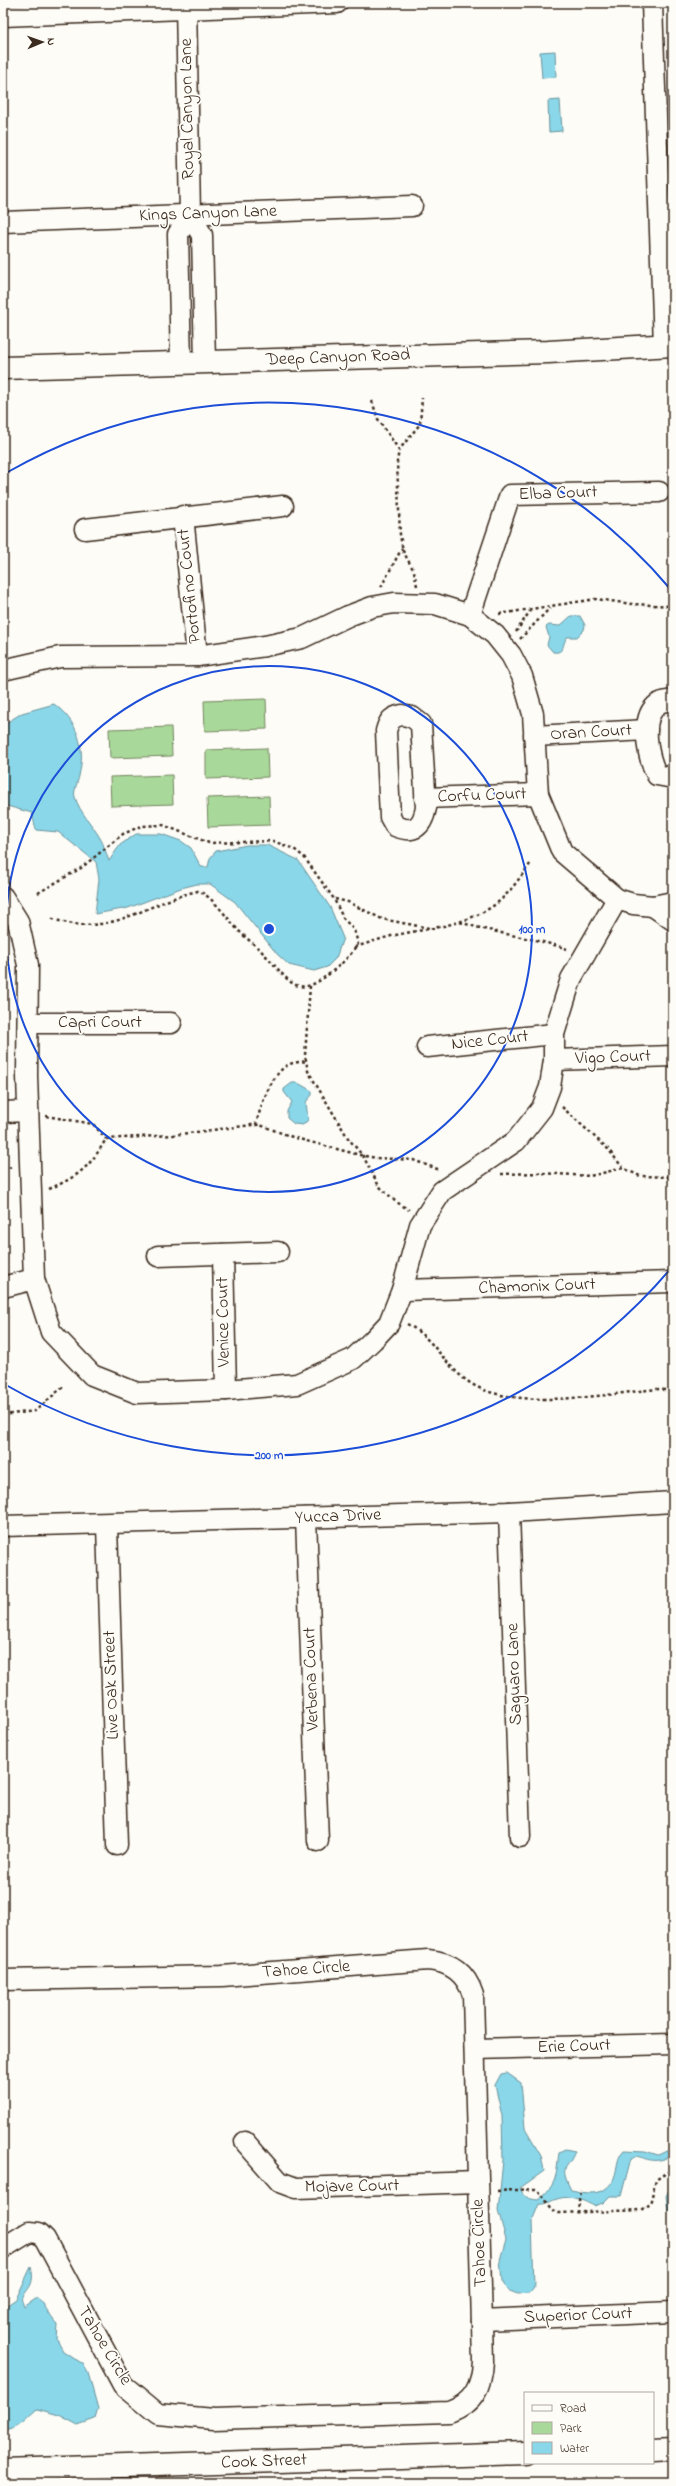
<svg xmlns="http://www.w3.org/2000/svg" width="676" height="2486" viewBox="0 0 676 2486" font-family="'Indie Flower',sans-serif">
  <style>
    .green { fill: #a9d99a; stroke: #72825c }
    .water { fill: #8ad7ea; stroke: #6a9298 }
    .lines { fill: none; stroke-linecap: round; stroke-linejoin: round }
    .street-casing { stroke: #3b2a1e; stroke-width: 23 }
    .secondary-casing { stroke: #3b2a1e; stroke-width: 25 }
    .path { stroke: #3b2a1e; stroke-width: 2.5; stroke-dasharray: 3 3; stroke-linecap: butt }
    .street { stroke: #fdfcf7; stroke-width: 20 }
    .secondary { stroke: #fdfcf7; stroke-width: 22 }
    .ring { fill: none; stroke: #1d4ed8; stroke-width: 2 }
    .labels { text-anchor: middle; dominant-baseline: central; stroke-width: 3.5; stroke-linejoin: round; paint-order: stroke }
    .street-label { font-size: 18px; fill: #3b2a1e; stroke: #fdfcf7 }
    .centre { fill: #1d4ed8; stroke: #fdfcf7; stroke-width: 2 }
    .ring-label { font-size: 12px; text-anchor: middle; font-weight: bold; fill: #1d4ed8; stroke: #fdfcf7; stroke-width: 3.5; stroke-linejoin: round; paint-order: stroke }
  </style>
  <rect width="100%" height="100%" fill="#fdfcf7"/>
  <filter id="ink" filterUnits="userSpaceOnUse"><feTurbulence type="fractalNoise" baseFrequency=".025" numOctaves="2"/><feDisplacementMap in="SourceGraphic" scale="8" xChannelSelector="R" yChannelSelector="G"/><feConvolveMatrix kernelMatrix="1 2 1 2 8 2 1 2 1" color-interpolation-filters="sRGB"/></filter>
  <g filter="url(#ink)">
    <!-- green -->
    <g class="green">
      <polygon points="266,699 267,729 205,731 204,701"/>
      <polygon points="171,727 172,756 110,758 109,729"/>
      <polygon points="267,748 268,777 206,779 206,750"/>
      <polygon points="172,775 173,804 111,806 110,777"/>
      <polygon points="269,796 270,825 208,827 207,798"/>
    </g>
    <!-- water -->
    <g class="water">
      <polygon points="555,51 556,77 542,78 540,52"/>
      <polygon points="560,100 562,131 549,132 548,101"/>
      <path d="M571 616H580L585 625 584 630 577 637H567C562 644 565 654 553 652L547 645 549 637 546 627 549 625 560 626Z"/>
      <path d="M54 704C78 722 86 747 79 776 78 782 73 791 75 797 80 813 92 824 100 838 104 844 106 854 109 861L120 845 136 834H161L181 841 191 848 201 867H208L210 858 216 851 247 845H267L298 860 330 907 343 938 336 958 327 967 314 971 289 965 277 954 235 902 210 884H197L181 888 128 908 95 914 99 879 96 862 58 832 36 830 32 813 7 806 3 809V725L22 713Z"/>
      <polygon points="292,1083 298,1083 312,1091 312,1095 306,1102 308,1120 303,1125 294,1124 287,1118 287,1111 292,1102 284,1092 284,1089"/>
      <path d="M507 2073 521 2083 525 2128 541 2155 544 2171 520 2188C524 2197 528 2199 538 2200 558 2184 556 2175 559 2152L565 2149 575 2151C568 2171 558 2164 571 2190 586 2194 606 2197 614 2178 618 2168 616 2158 624 2150L645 2151 658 2155 673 2148V2155C655 2164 653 2160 636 2156L631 2158 621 2196H610L603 2203 594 2206C580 2199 570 2194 554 2200 549 2202 545 2205 539 2204L532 2221 534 2287 529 2293 518 2294 507 2290 502 2281 500 2260 506 2239 498 2211 503 2160 502 2116 495 2085 501 2074Z"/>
      <polygon points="673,2183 673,2211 668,2210 666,2196"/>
      <path d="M31 2267C38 2292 17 2290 24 2307L37 2298C45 2302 48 2316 58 2325L57 2340 63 2351 83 2364 88 2373 98 2409 95 2419 78 2425 59 2415 37 2409C26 2418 19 2429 3 2430V2308L16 2299Z"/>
    </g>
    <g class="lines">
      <defs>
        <g id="street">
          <polyline points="186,3 190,215 202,235 205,362"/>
          <polyline points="652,3 664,346"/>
          <polyline points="3,16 337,3"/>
          <polyline points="3,222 412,206"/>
          <polyline points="181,363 178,234 190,215"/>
          <polyline points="183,516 197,656"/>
          <polyline points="85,529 283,506"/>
          <polyline points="470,615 510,495 659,492"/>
          <polyline points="3,670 60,657 197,656 265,646 302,638 348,616 372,607 394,603 435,604 470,615 495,635 511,655 522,676 533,714 538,794 562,852 617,899 633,904 653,906 673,902"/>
          <path d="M673 700C668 701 662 701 658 704 639 718 648 758 657 775L673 778"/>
          <path d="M402 715 412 717 421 724 426 808C422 827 414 834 395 826L390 817 386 731C389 720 392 717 402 715Z"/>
          <polyline points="534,736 647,730"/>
          <polyline points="425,798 538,794"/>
          <polyline points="3,897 18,921 28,965 27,1076 34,1279 51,1332 92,1375 137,1393 226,1390 297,1384 353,1359 373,1340 389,1323 402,1290 420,1225 442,1191 516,1141 542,1108 550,1087 554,1060 554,1034 571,979 617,899"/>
          <polyline points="653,906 673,920"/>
          <polyline points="29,1023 171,1023"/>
          <polyline points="427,1047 554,1034"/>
          <polyline points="554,1060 673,1056"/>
          <polyline points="3,1112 28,1111"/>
          <polyline points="223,1254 226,1390"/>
          <polyline points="158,1256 278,1252"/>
          <polyline points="3,1287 34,1279"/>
          <polyline points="402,1290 673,1282"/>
          <polyline points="509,1512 520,1837"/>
          <polyline points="306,1518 318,1841"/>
          <polyline points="107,1525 117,1845"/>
          <polyline points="3,1526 509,1512 673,1502"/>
          <path d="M3 1980 222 1976 428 1960C451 1962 466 1973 473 1995L483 2361C482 2386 474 2403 449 2412L214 2419 158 2414 123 2385 45 2239 39 2233 29 2232 3 2248"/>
          <polyline points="475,2049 673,2044"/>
          <polyline points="245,2142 280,2182 296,2188 478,2182"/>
          <polyline points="482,2320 673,2312"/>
        </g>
        <g id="secondary">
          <polyline points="3,368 548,352 673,345"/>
          <polyline points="653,2449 673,2448"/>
          <polyline points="3,2470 525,2453"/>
        </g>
      </defs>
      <!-- street casing -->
      <use href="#street" class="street-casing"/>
      <!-- secondary casing -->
      <use href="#secondary" class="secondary-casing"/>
      <!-- path -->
      <g class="path">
        <polyline points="372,401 378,419 399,450"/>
        <polyline points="417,586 414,571 403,551 400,535 397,462 399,450 420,424 422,398"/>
        <polyline points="381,587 402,548"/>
        <polyline points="499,614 596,599 632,604 673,606"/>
        <polyline points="516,632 530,611"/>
        <polyline points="520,639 550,608"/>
        <path d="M38 893 81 868 123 834 141 826 163 825 209 843 273 841 294 849 304 857 334 899 343 918 354 930 358 943C352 955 339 966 329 974 295 1001 289 979 266 956 258 947 248 940 239 931 229 921 212 895 198 891 143 903 112 940 50 918"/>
        <polyline points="335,899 348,902 382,919 434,929"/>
        <path d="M460 922C495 934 532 937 567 949"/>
        <path d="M355 947C369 943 382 938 396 935 429 928 464 926 493 906 508 896 520 877 531 863"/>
        <polyline points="310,986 305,1055 308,1071 348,1138 363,1156 379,1186 395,1201 409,1210"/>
        <polyline points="562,1107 608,1149 623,1168 640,1176 673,1177"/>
        <polyline points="46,1116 93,1124 106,1139"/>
        <path d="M256 1125C260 1107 272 1071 290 1064 295 1062 301 1062 306 1061"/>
        <polyline points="3,1170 11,1167"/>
        <polyline points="501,1174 541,1173 590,1176 623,1168"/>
        <path d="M49 1189C79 1176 90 1167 106 1139L173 1135 252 1125H260L295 1138 360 1155 376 1158 413 1160 440 1170"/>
        <path d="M407 1324C434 1339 443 1363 466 1380 508 1413 607 1394 657 1389L673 1391"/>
        <polyline points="3,1415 35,1411 64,1386"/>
        <path d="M497 2191 535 2189C546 2194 547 2209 559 2213L642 2210 650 2204 656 2180 673 2168"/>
        <polyline points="578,2213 580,2189"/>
      </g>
      <!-- street -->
      <use href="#street" class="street"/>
      <!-- secondary -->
      <use href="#secondary" class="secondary"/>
    </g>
  </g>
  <!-- distance rings -->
  <g class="ring">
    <circle cx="269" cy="929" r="263"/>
    <path d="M672 1267A526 526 0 0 1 6 1385M6 473A526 526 0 0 1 672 591"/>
  </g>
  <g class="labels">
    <!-- street labels -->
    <g class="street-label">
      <text transform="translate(188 109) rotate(-91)">Royal Canyon Lane</text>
      <text transform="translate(208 214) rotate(-2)">Kings Canyon Lane</text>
      <text transform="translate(338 358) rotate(-2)">Deep Canyon Road</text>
      <text transform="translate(558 494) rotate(-2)">Elba Court</text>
      <text transform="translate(190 586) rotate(-96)">Portofino Court</text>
      <text transform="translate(591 733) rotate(-3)">Oran Court</text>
      <text transform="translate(482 796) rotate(-2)">Corfu Court</text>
      <text x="100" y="1023">Capri Court</text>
      <text transform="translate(490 1041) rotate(-6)">Nice Court</text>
      <text transform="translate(613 1058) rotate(-2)">Vigo Court</text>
      <text transform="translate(537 1287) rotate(-2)">Chamonix Court</text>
      <text transform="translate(224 1322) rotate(-91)">Venice Court</text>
      <text transform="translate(338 1517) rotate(-2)">Yucca Drive</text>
      <text transform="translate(515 1674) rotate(-92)">Saguaro Lane</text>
      <text transform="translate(312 1679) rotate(-92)">Verbena Court</text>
      <text transform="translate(112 1685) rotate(-92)">Live Oak Street</text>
      <text transform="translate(306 1970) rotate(-4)">Tahoe Circle</text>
      <text transform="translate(574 2047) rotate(-2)">Erie Court</text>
      <text transform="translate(352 2187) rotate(-1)">Mojave Court</text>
      <text transform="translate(480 2243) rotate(-92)">Tahoe Circle</text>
      <text transform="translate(578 2316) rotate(-2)">Superior Court</text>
      <text transform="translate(104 2346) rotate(59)">Tahoe Circle</text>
      <text transform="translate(264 2462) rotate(-2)">Cook Street</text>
    </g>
  </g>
  <circle cx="269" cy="929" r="6" class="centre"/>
  <g class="ring-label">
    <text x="532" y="933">100 m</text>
    <text x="269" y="1459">200 m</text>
  </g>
  <!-- margin -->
  <rect width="676" height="2486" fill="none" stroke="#fdfcf7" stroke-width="16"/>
  <rect x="8" y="8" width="660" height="2470" fill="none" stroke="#3b2a1e" stroke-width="1.5" filter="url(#ink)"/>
  <!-- legend -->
  <rect x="524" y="2392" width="130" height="72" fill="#fdfcf7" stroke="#afa8a0"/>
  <rect x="532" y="2405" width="20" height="6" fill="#fdfcf7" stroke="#afa8a0"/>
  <text x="560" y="2412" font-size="12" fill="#3b2a1e">Road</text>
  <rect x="532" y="2422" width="20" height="12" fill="#a9d99a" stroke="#afa8a0"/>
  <text x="560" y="2432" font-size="12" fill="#3b2a1e">Park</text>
  <rect x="532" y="2442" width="20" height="12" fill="#8ad7ea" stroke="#afa8a0"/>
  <text x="560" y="2452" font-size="12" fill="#3b2a1e">Water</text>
  <!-- north arrow -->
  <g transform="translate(42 42) rotate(88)" stroke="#fdfcf7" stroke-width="3" paint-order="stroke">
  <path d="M0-3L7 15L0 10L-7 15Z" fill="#3b2a1e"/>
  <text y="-6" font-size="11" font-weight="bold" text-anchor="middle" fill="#3b2a1e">N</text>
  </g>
</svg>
